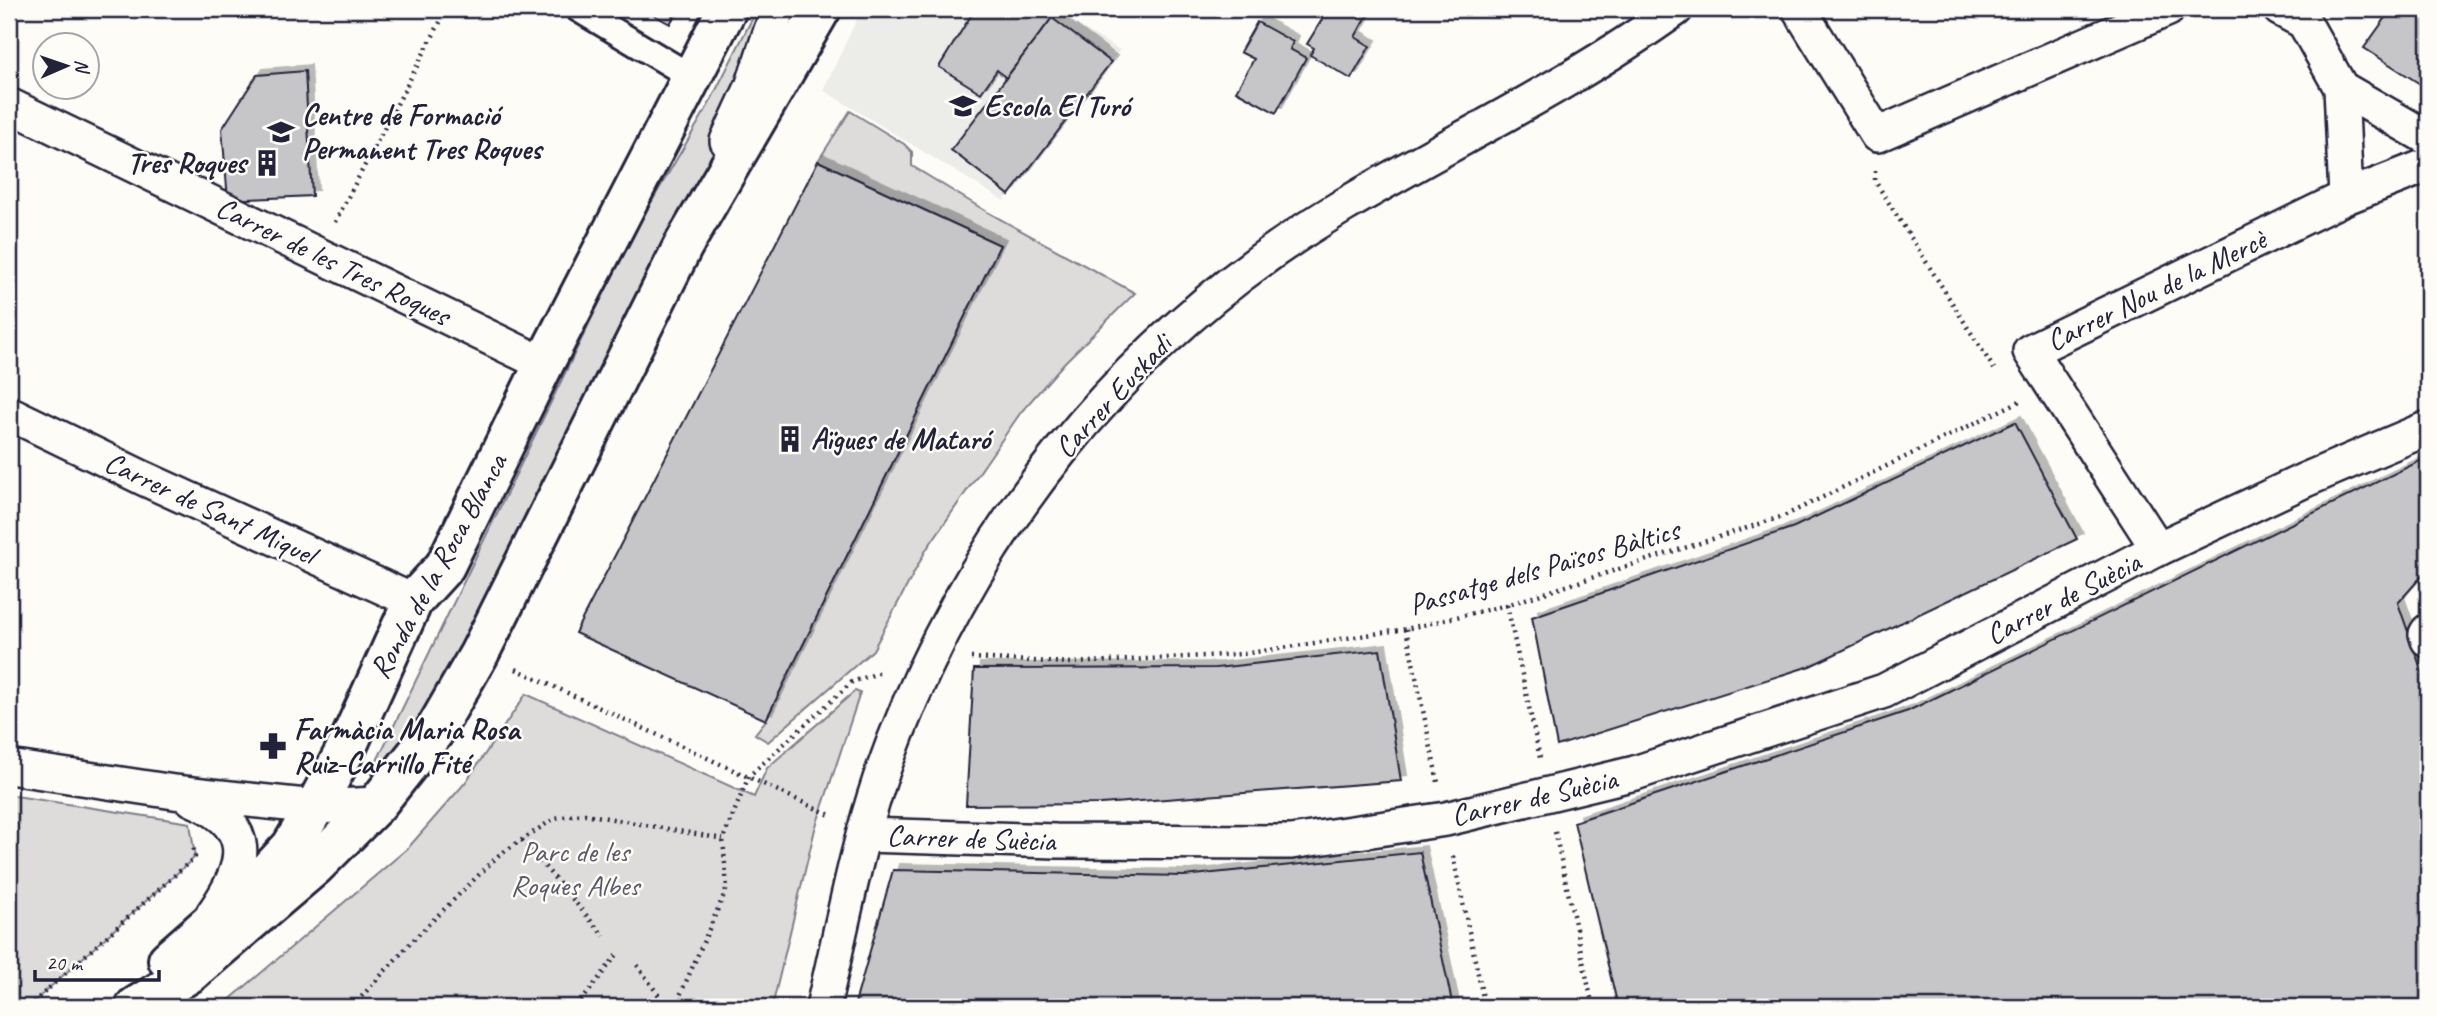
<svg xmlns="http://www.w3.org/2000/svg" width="2437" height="1016" viewBox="0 0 2437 1016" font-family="Caveat,sans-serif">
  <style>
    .built { fill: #ecece9 }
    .green { fill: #dddcdb; stroke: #807f8b; stroke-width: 2 }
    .building { fill: #c6c6c8; stroke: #22223b; stroke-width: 2; filter: url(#shadow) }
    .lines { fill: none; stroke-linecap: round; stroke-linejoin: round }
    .pedestrian-casing { stroke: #22223b; stroke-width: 30 }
    .minor-casing { stroke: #22223b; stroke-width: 38 }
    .tertiary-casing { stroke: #22223b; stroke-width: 44 }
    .path { stroke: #22223b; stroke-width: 4.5; stroke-dasharray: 2 5; stroke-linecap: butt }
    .pedestrian { stroke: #fdfcf7; stroke-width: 24 }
    .minor { stroke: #fdfcf7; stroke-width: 33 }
    .tertiary { stroke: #fdfcf7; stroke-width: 38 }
    .labels { text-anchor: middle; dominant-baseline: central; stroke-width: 5; stroke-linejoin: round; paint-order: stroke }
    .poi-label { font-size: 30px; font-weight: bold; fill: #22223b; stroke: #fdfcf7; text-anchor: start }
    .street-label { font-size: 30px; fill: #22223b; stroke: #fdfcf7 }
    .park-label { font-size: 30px; fill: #5a5a6b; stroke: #fdfcf7 }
  </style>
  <defs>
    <filter id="shadow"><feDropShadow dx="6" dy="-6" stdDeviation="0" flood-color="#0004"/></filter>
  </defs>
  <rect width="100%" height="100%" fill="#fdfcf7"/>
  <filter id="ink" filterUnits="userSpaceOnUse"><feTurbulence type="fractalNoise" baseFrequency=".0143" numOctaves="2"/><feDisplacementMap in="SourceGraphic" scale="14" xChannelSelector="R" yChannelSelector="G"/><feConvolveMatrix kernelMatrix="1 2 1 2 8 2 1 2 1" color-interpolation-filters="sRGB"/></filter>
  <g filter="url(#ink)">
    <!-- built -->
    <polygon class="built" points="862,9 1057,9 1061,16 1120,50 1004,201 823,90"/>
    <!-- green -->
    <g class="green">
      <polygon points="757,9 777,9 729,136 563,475 384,786 371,773 632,235 708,106"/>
      <polygon points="850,111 904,144 912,152 912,166 989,213 1135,293 1065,362 1021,412 926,550 873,650 768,742 755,734 766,720 1000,245 818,161"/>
      <polygon points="855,691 860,693 815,829 772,1007 221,1007 408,848 465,783 526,694 754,797 767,768"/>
      <polygon points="9,795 190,823 195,857 28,1007 9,1007"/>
    </g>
    <!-- building -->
    <g class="building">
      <polygon points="643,9 678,9 670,24"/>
      <polygon points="975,9 1038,9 1052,18 1006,78 997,70 981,93 939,67"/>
      <polygon points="1322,9 1362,9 1369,13 1355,37 1370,46 1351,79 1310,55 1314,48 1307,44 1323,18 1318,15"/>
      <polygon points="2392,9 2428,9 2428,89 2364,48"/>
      <polygon points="1052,18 1111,62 1009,195 951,150"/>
      <polygon points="1257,22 1293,42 1290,49 1306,58 1276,113 1236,91 1254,59 1240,52"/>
      <polygon points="305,71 312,196 228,200 222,129 257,75"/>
      <polygon points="818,161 1000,245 766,720 575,633"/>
      <polygon points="2015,422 2077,539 1810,666 1557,746 1532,617 1794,527"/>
      <polygon points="2428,457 2428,569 2398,603 2428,689 2428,1003 2417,1007 1618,1007 1574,822 1908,711"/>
      <polygon points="1380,650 1401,781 1101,804 966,805 974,669 1216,668"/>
      <polygon points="1420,852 1453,1007 854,1007 893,870 1184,876"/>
    </g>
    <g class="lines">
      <defs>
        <polyline id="pedestrian" points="578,9 690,76"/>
        <g id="minor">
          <polyline points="1799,9 1877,135 2168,9"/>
          <polyline points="2280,9 2304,22 2341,88 2346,197 2030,351 2158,549 2305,480 2428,428"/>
          <polyline points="2341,88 2428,138"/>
          <polyline points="9,105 544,364"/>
          <polyline points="727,141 752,87 778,9"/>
          <polyline points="2346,197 2428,165"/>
          <polyline points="9,413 143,478 413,601"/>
          <polyline points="2428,631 2426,634 2428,640"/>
          <polyline points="9,767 174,792 315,807 377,804"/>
          <path d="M192 799C256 826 248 864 213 914"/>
          <polyline points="865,835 1056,841 1291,842 1446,819 1635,773 1884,691 2158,549"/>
          <path d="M823 1007C841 932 855 853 880 779 964 538 1123 337 1343 206 1454 140 1571 85 1676 9"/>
        </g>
        <g id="tertiary">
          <polyline points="168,960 267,873 291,847 315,807 346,749 413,601 445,566 544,364 727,9"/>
          <polyline points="135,1007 190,973 315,866 377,804 434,732 479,654 683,246 821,9"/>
        </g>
      </defs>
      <!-- pedestrian casing -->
      <use href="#pedestrian" class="pedestrian-casing"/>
      <!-- minor casing -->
      <use href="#minor" class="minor-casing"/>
      <!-- tertiary casing -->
      <use href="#tertiary" class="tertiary-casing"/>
      <!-- path -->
      <g class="path">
        <polyline points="1875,171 1875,181 1994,369"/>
        <polyline points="335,222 447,9"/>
        <polyline points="1507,605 1540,758"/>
        <polyline points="1406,629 1438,782"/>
        <polyline points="971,658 1072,663 1243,654 1406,629 1507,605 1784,516 2020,401"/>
        <polyline points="516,669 830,815"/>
        <polyline points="1555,832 1593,1007"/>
        <polyline points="522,840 604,936"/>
        <polyline points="1453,856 1485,1007"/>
        <polyline points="637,965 667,1007"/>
        <polyline points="28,1007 195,857 193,845"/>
        <polyline points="352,1007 417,936 499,855 555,818 585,814 723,839"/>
        <polyline points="577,1007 619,952"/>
        <polyline points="675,1007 727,888 723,839 749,776 852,682 881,672"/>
      </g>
      <!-- pedestrian -->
      <use href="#pedestrian" class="pedestrian"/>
      <!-- minor -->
      <use href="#minor" class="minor"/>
      <!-- tertiary -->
      <use href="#tertiary" class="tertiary"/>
    </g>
  </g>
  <!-- icons -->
  <defs>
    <symbol id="school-bare" viewBox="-9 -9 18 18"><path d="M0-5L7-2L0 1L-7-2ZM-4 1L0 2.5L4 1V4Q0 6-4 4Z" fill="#22223b" stroke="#fdfcf7" stroke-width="2.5" paint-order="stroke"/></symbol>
    <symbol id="university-bare" viewBox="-9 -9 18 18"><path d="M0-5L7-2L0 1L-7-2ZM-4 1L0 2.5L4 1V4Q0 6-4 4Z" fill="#22223b" stroke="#fdfcf7" stroke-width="2.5" paint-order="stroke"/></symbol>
    <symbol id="building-bare" viewBox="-9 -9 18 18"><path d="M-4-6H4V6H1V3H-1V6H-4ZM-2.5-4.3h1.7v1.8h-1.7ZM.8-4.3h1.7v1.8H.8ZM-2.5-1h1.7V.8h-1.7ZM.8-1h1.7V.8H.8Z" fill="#22223b" stroke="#fdfcf7" stroke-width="2.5" paint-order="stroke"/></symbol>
    <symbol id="pharmacy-bare" viewBox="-9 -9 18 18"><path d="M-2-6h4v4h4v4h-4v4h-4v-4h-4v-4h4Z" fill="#22223b" stroke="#fdfcf7" stroke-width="2.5" paint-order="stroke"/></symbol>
  </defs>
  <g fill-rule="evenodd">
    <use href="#school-bare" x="944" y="87" width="38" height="38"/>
    <use href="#university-bare" x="262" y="113" width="38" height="38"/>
    <use href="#building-bare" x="248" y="144" width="38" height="38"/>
    <use href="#building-bare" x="771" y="420" width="38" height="38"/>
    <use href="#pharmacy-bare" x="254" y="727" width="38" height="38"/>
  </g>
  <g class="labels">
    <!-- poi labels -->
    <g class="poi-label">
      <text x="984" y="106">Escola El Turó</text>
      <text x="302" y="115">Centre de Formació<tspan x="302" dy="34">Permanent Tres Roques</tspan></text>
      <text x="246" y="163" text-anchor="end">Tres Roques</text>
      <text x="811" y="439">Aïgues de Mataró</text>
      <text x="294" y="729">Farmàcia Maria Rosa<tspan x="294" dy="34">Ruiz-Carrillo Fité</tspan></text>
    </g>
    <!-- street labels -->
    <g class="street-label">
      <text transform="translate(333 261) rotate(26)">Carrer de les Tres Roques</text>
      <text transform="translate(2156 290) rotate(-26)">Carrer Nou de la Mercè</text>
      <text transform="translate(1113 396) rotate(-47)">Carrer Euskadi</text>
      <text transform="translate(210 508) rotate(25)">Carrer de Sant Miquel</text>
      <text transform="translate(438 566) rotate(-61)">Ronda de la Roca Blanca</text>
      <text transform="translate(1544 567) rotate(-16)">Passatge dels Països Bàltics</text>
      <text transform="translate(2063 598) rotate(-27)">Carrer de Suècia</text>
      <text transform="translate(1534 797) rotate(-13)">Carrer de Suècia</text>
      <text transform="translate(971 838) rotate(2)">Carrer de Suècia</text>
    </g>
    <!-- park labels -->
    <g class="park-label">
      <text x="575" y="851">Parc de les<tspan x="575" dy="34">Roques Albes</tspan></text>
    </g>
  </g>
  <!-- margin -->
  <rect width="2437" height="1016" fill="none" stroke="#fdfcf7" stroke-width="35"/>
  <rect x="18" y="18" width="2402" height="981" fill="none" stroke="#22223b" stroke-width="2.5" filter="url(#ink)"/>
  <!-- north arrow -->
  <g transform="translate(66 66) rotate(88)"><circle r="33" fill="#fdfcf7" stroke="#a5a5ac" stroke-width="2"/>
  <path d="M0-5L12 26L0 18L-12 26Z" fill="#22223b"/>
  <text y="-10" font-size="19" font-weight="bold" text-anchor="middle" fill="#22223b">N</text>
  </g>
  <!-- scale -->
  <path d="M35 970v10h124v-10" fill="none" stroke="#22223b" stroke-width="3.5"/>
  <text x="46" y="970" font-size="21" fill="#22223b" stroke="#fdfcf7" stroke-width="5" paint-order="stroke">20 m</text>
</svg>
